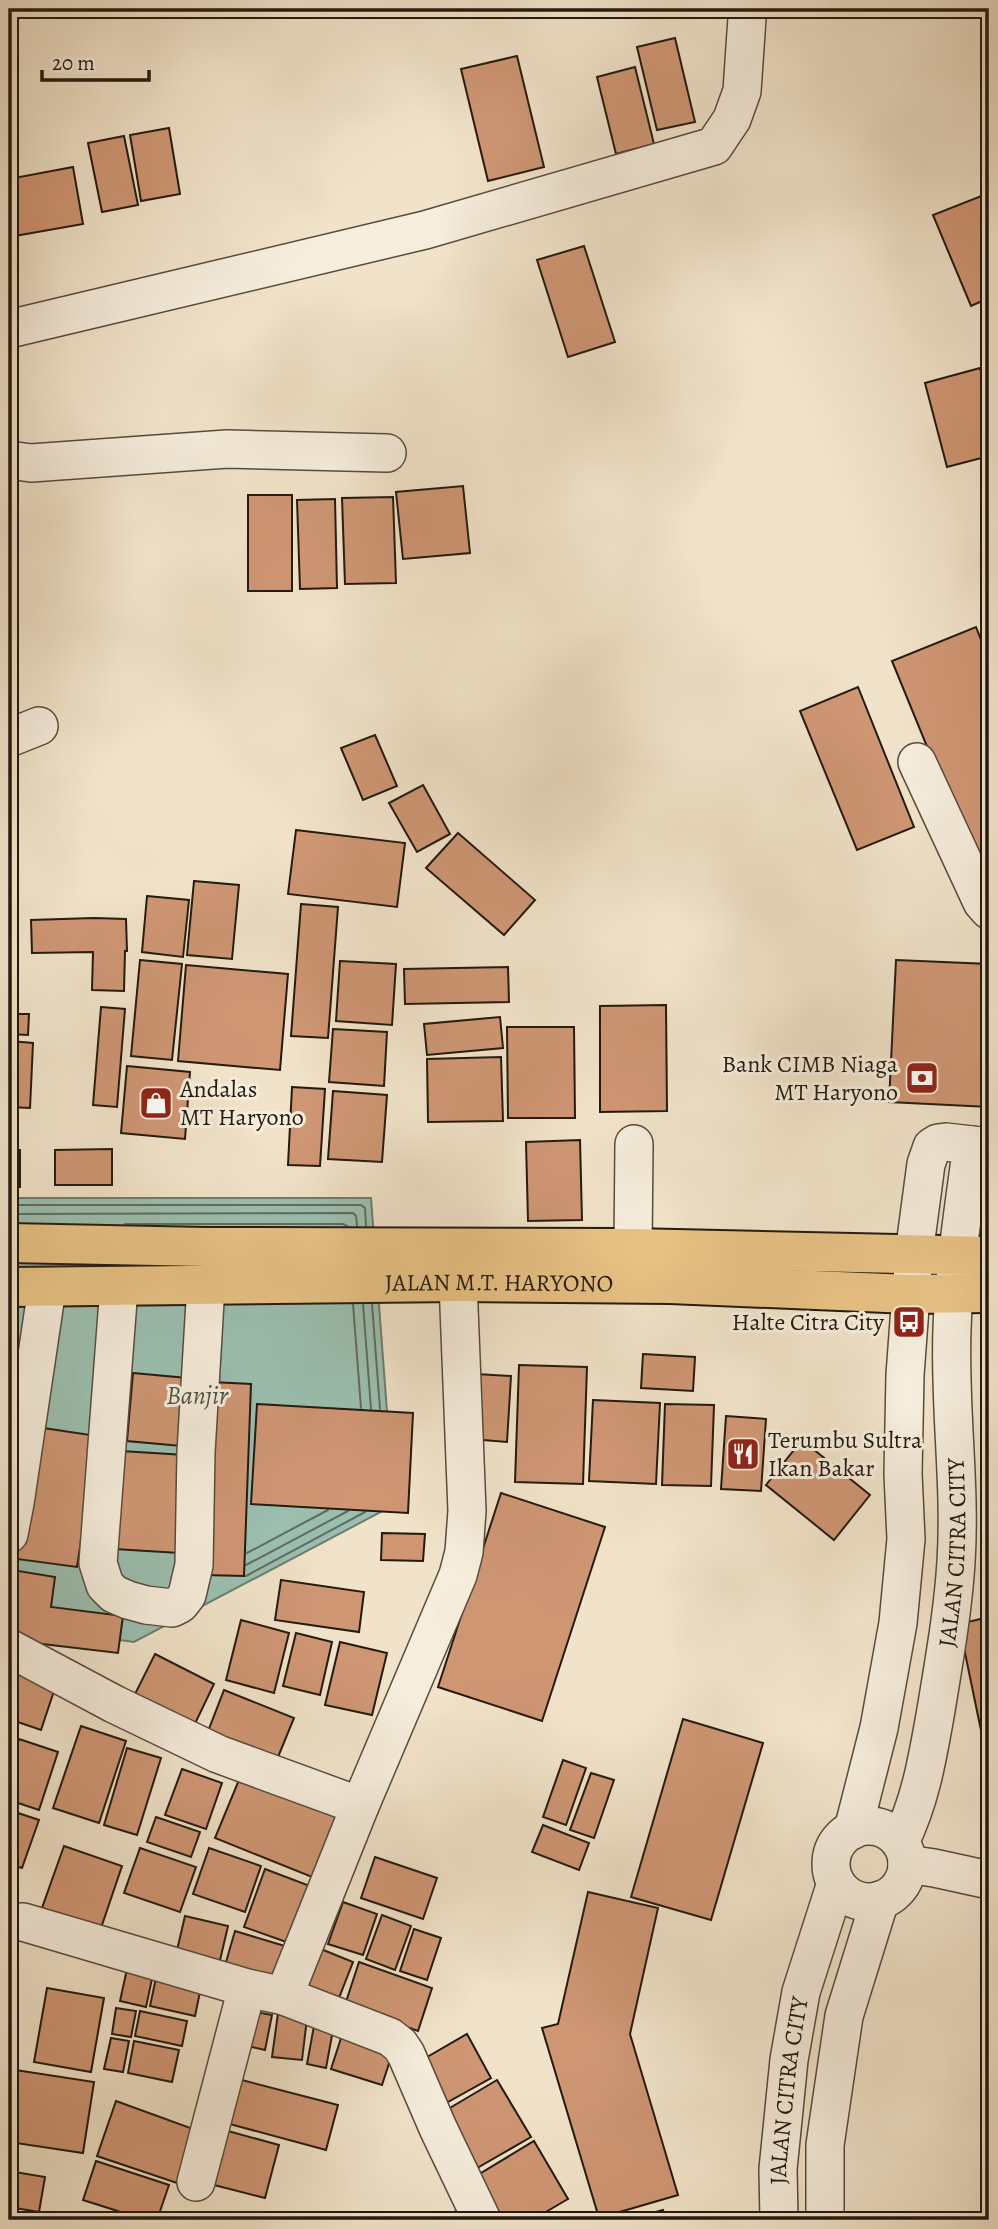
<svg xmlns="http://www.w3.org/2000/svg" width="998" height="2229" viewBox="0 0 998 2229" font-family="Alegreya,serif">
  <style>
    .water { fill: #9bbfb0; stroke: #6b7d70; stroke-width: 2 }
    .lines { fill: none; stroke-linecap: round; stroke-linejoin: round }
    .shore { stroke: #5f6c60; stroke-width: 2 }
    .building { fill: #cf9674; stroke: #231a0f; stroke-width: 2 }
    .minor-casing { stroke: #564c3e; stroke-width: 40 }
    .major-casing { stroke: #231a0f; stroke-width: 42 }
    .minor { stroke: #f6eddc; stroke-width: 37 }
    .major { stroke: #e8c284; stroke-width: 38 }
    .labels { text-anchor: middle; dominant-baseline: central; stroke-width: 6; stroke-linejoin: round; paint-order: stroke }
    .poi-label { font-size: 24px; fill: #231a0f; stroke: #f6eddc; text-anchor: end }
    .street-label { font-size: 24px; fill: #231a0f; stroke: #f6eddc }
    .water-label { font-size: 26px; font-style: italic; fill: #4d5447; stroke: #f6eddc }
  </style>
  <rect width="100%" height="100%" fill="#f1e3c9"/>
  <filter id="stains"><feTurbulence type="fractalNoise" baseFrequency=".00286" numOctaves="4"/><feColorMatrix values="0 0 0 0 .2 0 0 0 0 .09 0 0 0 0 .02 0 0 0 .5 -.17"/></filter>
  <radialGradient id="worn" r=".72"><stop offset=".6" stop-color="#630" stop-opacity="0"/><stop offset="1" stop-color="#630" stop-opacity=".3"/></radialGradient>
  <!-- water -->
  <polygon class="water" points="9,1198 371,1198 394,1505 134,1642 9,1625"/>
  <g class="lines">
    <!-- shore -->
    <g class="shore">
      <polyline points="9,1205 361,1205 365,1208 366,1226"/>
      <polyline points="9,1214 353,1213 356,1216 357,1226"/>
      <polyline points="125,1224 343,1224 347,1226"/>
      <polyline points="353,1304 361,1408"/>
      <polyline points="363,1304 371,1409"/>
      <polyline points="372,1304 380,1409"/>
      <polyline points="247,1553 328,1510"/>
      <polyline points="246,1565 348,1511"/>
      <polyline points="246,1576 365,1512"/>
    </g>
  </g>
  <!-- building -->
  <g class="building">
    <polygon points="675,38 695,122 657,130 637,47"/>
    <polygon points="517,56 544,167 488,181 461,69"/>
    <polygon points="635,67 654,144 616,154 597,77"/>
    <polygon points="169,128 180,194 141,201 130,135"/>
    <polygon points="124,136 138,205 102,212 88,143"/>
    <polygon points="73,167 83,224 9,237 9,179"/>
    <polygon points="989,193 989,298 971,306 933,215"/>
    <polygon points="584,246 615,342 568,357 537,260"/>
    <polygon points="980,368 989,402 989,456 947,467 925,383"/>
    <polygon points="463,486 470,553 403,559 396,492"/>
    <rect x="248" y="495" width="44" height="96"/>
    <polygon points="393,497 396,583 345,584 342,498"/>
    <polygon points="335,499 337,588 300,589 297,500"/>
    <polygon points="976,627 989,660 989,898 892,661"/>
    <polygon points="858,687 914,827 857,850 800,711"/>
    <polygon points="375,735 397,786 363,800 341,748"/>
    <polygon points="423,785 450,834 417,852 389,803"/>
    <polygon points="296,830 405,843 397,907 288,894"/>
    <polygon points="458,833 535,900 504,935 426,868"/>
    <polygon points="194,881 239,885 232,959 187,955"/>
    <polygon points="147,896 189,900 183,957 142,952"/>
    <polygon points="301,904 338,907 328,1038 291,1036"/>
    <polygon points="94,918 126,919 127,951 125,951 124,991 92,990 93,952 32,953 31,920"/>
    <polygon points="140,960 182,964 172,1060 131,1056"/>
    <polygon points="896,960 989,964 989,1107 889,1102"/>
    <polygon points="340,961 396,964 392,1025 336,1021"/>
    <polygon points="186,965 288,974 280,1070 178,1061"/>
    <polygon points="508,967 509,1002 405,1004 404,969"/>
    <polygon points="666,1005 667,1111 600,1112 600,1006"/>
    <polygon points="101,1007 125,1009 117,1107 93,1105"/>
    <polygon points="9,1014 29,1014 28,1035 9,1034"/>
    <polygon points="500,1017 503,1048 427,1055 424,1024"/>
    <polygon points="507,1027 574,1027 575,1118 508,1118"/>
    <polygon points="333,1029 387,1032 384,1086 329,1082"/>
    <polygon points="9,1041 33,1043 30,1108 9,1107"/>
    <polygon points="501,1057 503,1121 428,1122 427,1059"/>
    <polygon points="127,1066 190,1072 185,1139 121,1133"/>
    <polygon points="292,1087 325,1089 320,1166 288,1165"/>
    <polygon points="333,1091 387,1095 382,1162 328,1159"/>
    <polygon points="580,1140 582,1220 528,1221 526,1142"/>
    <polygon points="112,1149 112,1185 55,1185 55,1150"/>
    <rect x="9" y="1150" width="11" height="37"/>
    <polygon points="643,1354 695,1357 693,1391 641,1388"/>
    <polygon points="519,1365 587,1367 583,1484 515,1482"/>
    <polygon points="133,1373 187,1378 181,1446 127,1441"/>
    <polygon points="476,1374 511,1376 507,1442 471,1439"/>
    <polygon points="212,1382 251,1384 244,1576 205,1575"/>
    <polygon points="593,1400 660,1403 656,1484 589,1481"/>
    <polygon points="257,1404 413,1413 408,1513 251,1504"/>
    <polygon points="665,1404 714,1405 711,1486 662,1485"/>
    <polygon points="726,1416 766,1419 761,1491 721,1489"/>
    <polygon points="37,1427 97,1436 77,1567 17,1559"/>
    <polygon points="802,1440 870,1495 834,1540 766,1485"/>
    <polygon points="121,1451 185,1455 179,1553 115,1549"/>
    <polygon points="501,1493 605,1527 542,1721 438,1687"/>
    <polygon points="382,1533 425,1534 423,1561 381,1560"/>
    <polygon points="12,1570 55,1577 51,1607 123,1616 118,1653 9,1640 9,1594"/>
    <polygon points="281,1580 364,1592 359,1632 275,1620"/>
    <polygon points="989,1617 989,1769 959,1624"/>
    <polygon points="241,1620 289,1633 274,1693 226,1680"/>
    <polygon points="296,1633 332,1642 320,1695 283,1686"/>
    <polygon points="340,1642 387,1653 372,1715 325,1705"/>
    <polygon points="155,1654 214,1684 192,1730 132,1700"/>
    <polygon points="9,1666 57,1682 41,1730 9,1719"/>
    <polygon points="224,1690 294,1718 276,1762 207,1734"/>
    <polygon points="683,1719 763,1743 711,1920 631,1897"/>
    <polygon points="81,1726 126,1741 99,1823 53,1808"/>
    <polygon points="19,1739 58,1752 39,1810 9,1800 9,1771"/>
    <polygon points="127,1748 161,1758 137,1835 104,1825"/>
    <polygon points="563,1760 586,1768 566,1825 543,1817"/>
    <polygon points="182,1769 222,1783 206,1829 165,1815"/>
    <polygon points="591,1773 614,1780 594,1838 570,1830"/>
    <polygon points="241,1775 342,1815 317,1879 215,1838"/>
    <polygon points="9,1810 39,1820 22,1868 9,1864"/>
    <polygon points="156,1817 200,1832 191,1857 147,1842"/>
    <polygon points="543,1825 589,1843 579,1870 532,1852"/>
    <polygon points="64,1846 122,1866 101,1928 42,1908"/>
    <polygon points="140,1848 196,1867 180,1912 124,1893"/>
    <polygon points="209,1848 261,1866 245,1912 193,1894"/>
    <polygon points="375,1857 437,1878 423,1919 361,1898"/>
    <polygon points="265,1869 310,1886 289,1943 244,1927"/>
    <polygon points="588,1892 658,1908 630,2034 678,2195 599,2218 542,2028 558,2024"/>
    <polygon points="343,1902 377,1914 363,1955 328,1944"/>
    <polygon points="382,1915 411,1926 395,1970 366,1959"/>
    <polygon points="185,1916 228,1926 217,1973 174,1963"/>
    <polygon points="414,1929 441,1938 427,1980 400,1971"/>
    <polygon points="235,1931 288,1947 277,1985 224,1969"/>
    <polygon points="316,1947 353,1962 335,2008 298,1993"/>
    <polygon points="359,1962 432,1988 418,2031 345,2005"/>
    <polygon points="127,1969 153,1974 146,2007 120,2001"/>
    <polygon points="156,1978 201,1987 195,2016 150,2006"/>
    <polygon points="47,1988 104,1998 91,2072 34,2062"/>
    <polygon points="279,2006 308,2010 302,2060 272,2057"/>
    <polygon points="116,2008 136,2011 131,2037 112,2034"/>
    <polygon points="140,2011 187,2021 182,2046 135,2036"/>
    <polygon points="250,2011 272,2015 265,2050 243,2045"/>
    <polygon points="316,2015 335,2019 326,2068 307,2064"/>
    <polygon points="344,2029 395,2045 382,2085 331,2069"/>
    <polygon points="467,2034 491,2078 439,2107 415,2064"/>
    <polygon points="111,2038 129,2041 123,2072 104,2069"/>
    <polygon points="134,2041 179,2050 172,2082 128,2073"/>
    <polygon points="9,2069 94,2082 83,2153 9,2142"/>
    <polygon points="238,2079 338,2105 326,2150 226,2123"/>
    <polygon points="497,2080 531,2137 472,2171 438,2115"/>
    <polygon points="116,2101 196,2130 177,2183 97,2156"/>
    <polygon points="228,2131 279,2145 265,2198 214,2185"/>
    <polygon points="534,2141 568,2199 532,2220 502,2220 476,2176"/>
    <polygon points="96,2161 169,2185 157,2220 146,2220 83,2200"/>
    <polygon points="9,2171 45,2177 39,2212 9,2207"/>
    <polygon points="463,2208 469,2220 436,2220"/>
    <polygon points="663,2210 666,2220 626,2220"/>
  </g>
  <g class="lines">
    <defs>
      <g id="minor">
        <polyline points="9,329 425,230 714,146 732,119 742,91 747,18"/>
        <polyline points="9,460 31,463 227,449 387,453"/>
        <polyline points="9,738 39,726"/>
        <polyline points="917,762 982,902 989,910"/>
        <polyline points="633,1248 634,1144"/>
        <polyline points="119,1287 98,1563 105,1585 114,1594 128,1600 146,1605 172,1608 180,1604 187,1595 194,1565 196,1452 206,1285"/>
        <polyline points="9,1534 15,1503 47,1288"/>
        <polyline points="9,1648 114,1704 218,1754 360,1806"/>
        <circle cx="869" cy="1864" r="38"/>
        <polyline points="853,1830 879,1728 898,1623 906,1539 903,1474 905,1375 914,1254 926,1164 932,1147 938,1143 946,1142 989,1147"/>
        <path id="s1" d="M900 1842C921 1800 928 1755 936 1710 944 1661 953 1611 956 1562 961 1485 949 1407 952 1329 954 1267 964 1206 972 1145"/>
        <polyline points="907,1864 934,1868 989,1880"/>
        <polyline points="23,1922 247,1988 284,1996 390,2037 400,2045 406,2054 438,2128 482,2220"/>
        <polyline points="284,1996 360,1806 458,1575 464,1552 467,1511 458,1282"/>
        <polyline points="196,2182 247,1988"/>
        <path id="s2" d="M779 2220 778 2169 789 2060 801 1992 836 1883"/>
        <polyline points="825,2220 825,2145 844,2016 880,1900"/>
      </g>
      <g id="major">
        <polyline points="9,1243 205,1247 633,1248 989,1256"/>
        <path id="s3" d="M9 1287 458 1282 670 1284 910 1294 989 1293"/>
      </g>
    </defs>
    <!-- minor casing -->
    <use href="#minor" class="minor-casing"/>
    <!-- major casing -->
    <use href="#major" class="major-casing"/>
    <!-- minor -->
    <use href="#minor" class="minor"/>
    <!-- major -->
    <use href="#major" class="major"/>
  </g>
  <!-- icons -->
  <defs>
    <symbol id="bank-square" viewBox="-11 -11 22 22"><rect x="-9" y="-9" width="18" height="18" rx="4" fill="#8f2418" stroke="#f6eddc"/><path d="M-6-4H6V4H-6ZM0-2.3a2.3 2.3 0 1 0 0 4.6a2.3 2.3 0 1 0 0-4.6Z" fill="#fff"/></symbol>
    <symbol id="shop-square" viewBox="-11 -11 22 22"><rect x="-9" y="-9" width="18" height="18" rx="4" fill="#8f2418" stroke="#f6eddc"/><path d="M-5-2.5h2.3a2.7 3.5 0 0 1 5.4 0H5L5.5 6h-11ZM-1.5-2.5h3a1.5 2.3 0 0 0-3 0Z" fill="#fff"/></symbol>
    <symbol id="bus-square" viewBox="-11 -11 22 22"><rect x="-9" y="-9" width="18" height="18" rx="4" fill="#8f2418" stroke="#f6eddc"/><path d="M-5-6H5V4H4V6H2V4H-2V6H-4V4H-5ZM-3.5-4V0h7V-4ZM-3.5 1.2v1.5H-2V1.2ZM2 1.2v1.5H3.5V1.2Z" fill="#fff"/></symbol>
    <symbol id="restaurant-square" viewBox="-11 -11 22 22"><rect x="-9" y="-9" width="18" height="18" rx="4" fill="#8f2418" stroke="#f6eddc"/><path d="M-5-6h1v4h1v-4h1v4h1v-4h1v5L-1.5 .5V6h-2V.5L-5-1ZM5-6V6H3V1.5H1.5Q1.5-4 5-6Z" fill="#fff"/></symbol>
  </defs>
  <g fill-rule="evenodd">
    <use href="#bank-square" x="903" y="1059" width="38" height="38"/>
    <use href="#shop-square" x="137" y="1084" width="38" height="38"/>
    <use href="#bus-square" x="890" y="1303" width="38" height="38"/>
    <use href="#restaurant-square" x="724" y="1435" width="38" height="38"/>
  </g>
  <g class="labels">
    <!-- poi labels -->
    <g class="poi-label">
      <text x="898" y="1064">Bank CIMB Niaga<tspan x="898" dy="28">MT Haryono</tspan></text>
      <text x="180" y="1089" text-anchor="start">Andalas<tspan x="180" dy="28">MT Haryono</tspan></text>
      <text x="884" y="1322">Halte Citra City</text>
      <text x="768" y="1440" text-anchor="start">Terumbu Sultra<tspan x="768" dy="28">Ikan Bakar</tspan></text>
    </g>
    <!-- street labels -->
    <g class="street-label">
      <text stroke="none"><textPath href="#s3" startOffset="490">JALAN M.T. HARYONO</textPath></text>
      <text stroke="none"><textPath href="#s1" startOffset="296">JALAN CITRA CITY</textPath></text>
      <text stroke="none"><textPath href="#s2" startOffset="130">JALAN CITRA CITY</textPath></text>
    </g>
    <!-- water labels -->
    <g class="water-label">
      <text x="197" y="1395">Banjir</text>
    </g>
  </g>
  <!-- margin -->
  <rect width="998" height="2229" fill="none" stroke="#f1e3c9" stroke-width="35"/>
  <rect x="10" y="10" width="977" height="2208" fill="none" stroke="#231a0f" stroke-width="3.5"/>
  <rect x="18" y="18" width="963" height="2194" fill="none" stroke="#231a0f" stroke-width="2"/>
  <!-- scale -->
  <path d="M42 70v10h107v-10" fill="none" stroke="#231a0f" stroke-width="3.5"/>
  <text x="52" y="70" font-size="21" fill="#231a0f" stroke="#f6eddc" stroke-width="5" paint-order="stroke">20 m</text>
  <rect width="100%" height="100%" filter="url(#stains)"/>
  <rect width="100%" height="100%" fill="url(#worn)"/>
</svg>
